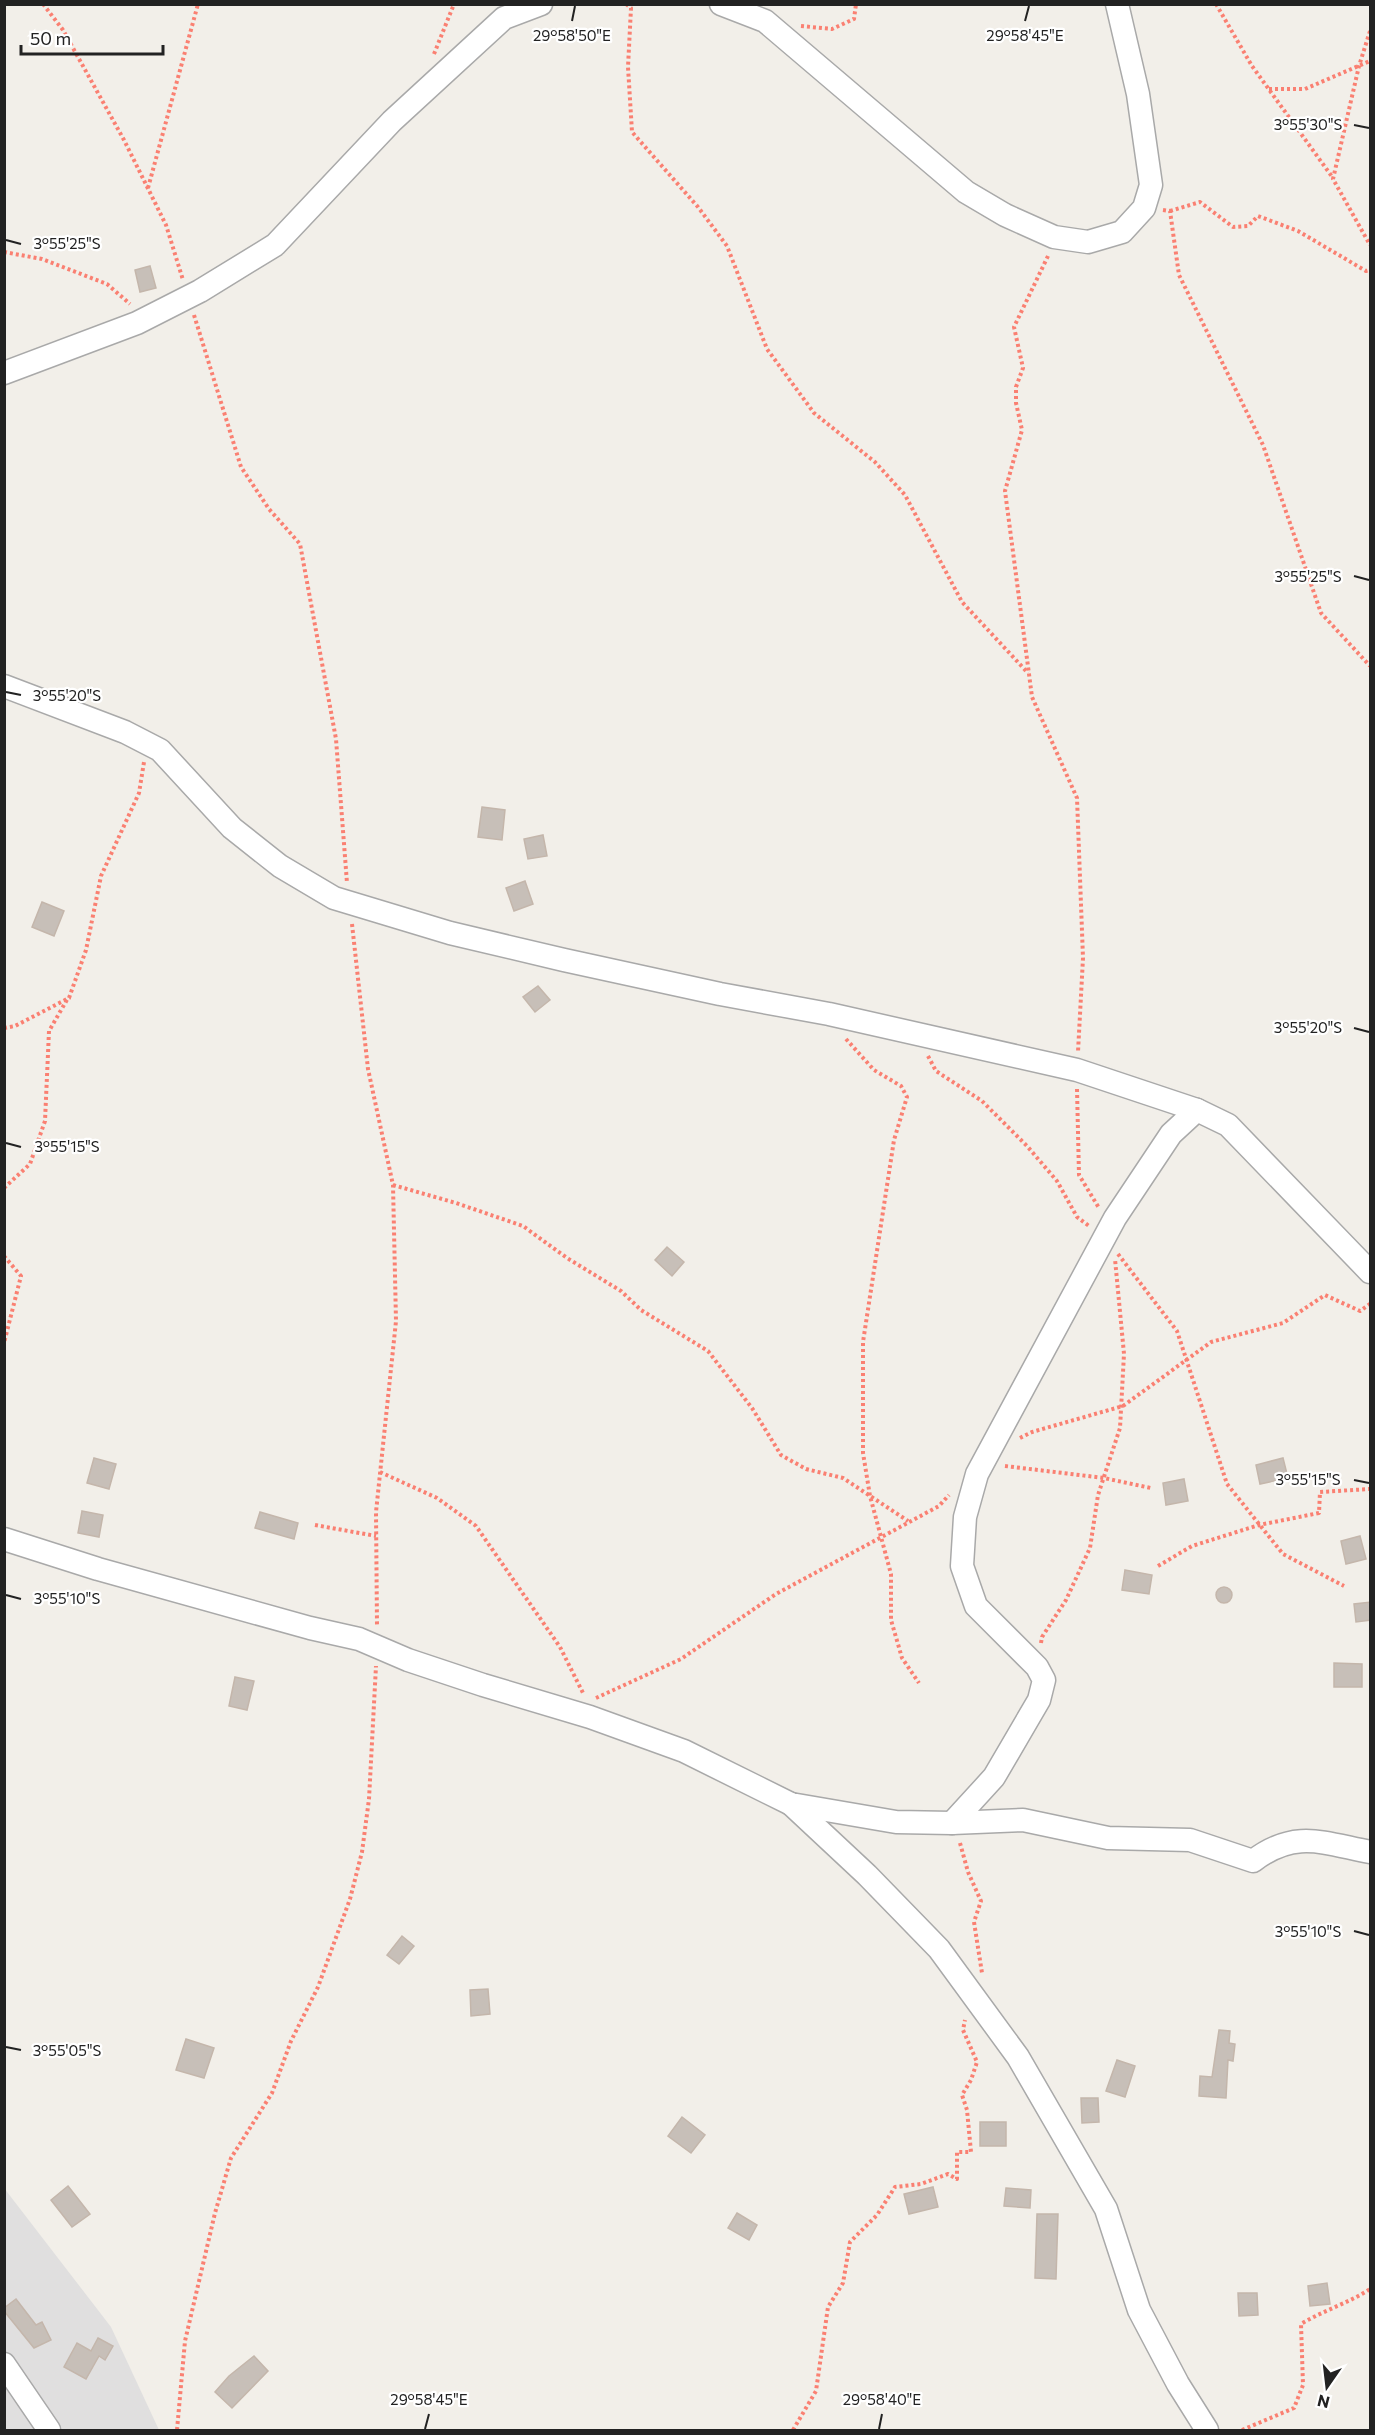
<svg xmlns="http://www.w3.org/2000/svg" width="1375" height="2435" viewBox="0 0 1375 2435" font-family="Commissioner,sans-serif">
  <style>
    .residential { fill: #e0dfdf }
    .building { fill: #c7bfb8; stroke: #c4b6ab; stroke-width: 1.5 }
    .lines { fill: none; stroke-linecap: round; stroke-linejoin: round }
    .minor-casing { stroke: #a9a9a9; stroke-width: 25 }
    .path { stroke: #fa8072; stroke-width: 4; stroke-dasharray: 3 3; stroke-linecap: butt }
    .minor { stroke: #fff; stroke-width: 22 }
    .ticks { fill: none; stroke: #222; stroke-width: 2 }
    .ticks-label { font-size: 15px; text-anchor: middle; fill: #222; stroke: #fff; stroke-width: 4.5; stroke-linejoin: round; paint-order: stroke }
  </style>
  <rect width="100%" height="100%" fill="#f2efe9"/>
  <!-- residential -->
  <polygon class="residential" points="4,2188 111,2327 159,2430 5,2430"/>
  <!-- building -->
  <g class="building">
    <polygon points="150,266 156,288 140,292 135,270"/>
    <polygon points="482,807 505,810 502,840 478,837"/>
    <polygon points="543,835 547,856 528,859 524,839"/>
    <polygon points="525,881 533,904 514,911 506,888"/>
    <polygon points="42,902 64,911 54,936 32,927"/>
    <polygon points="538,986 550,1000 535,1012 523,997"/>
    <polygon points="667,1247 684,1262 672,1276 655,1260"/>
    <polygon points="94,1458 116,1464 109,1489 87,1483"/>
    <polygon points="1283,1458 1288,1478 1260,1484 1256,1465"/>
    <polygon points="1184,1479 1188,1501 1166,1505 1163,1483"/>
    <polygon points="82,1511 103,1515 99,1537 78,1533"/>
    <polygon points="260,1512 298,1523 294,1539 255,1528"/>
    <polygon points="1360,1536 1366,1559 1346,1564 1341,1541"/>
    <polygon points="1125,1570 1152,1575 1149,1594 1122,1590"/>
    <circle cx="1224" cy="1595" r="8"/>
    <polygon points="1371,1602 1371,1620 1356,1622 1354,1604"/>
    <polygon points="1334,1663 1362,1664 1362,1687 1334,1687"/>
    <polygon points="235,1677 254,1681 247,1710 229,1706"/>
    <polygon points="402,1936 414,1946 399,1964 387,1955"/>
    <polygon points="488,1989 490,2014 471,2016 470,1990"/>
    <polygon points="1219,2030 1230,2031 1229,2043 1235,2044 1233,2061 1228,2060 1226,2098 1199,2096 1200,2076 1212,2077"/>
    <polygon points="186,2039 214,2048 204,2078 176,2070"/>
    <polygon points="1117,2060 1135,2066 1125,2097 1106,2091"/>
    <polygon points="1081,2098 1098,2098 1099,2122 1082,2123"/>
    <polygon points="682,2117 705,2135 691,2153 668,2136"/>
    <rect x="980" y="2122" width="26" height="24"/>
    <polygon points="68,2186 90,2214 72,2227 51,2200"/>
    <polygon points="933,2187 938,2207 909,2214 904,2194"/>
    <polygon points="1006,2188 1031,2190 1030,2208 1004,2206"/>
    <polygon points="737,2213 757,2225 749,2240 728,2228"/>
    <polygon points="1037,2214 1058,2214 1056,2279 1035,2278"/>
    <polygon points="1327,2283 1330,2304 1310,2306 1308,2286"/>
    <polygon points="1238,2293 1257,2293 1258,2315 1239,2316"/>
    <polygon points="16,2299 36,2325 42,2322 51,2340 34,2348 4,2311 4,2308"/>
    <polygon points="98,2338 113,2346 105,2360 99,2356 86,2379 64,2367 77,2343 91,2351"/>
    <polygon points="254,2356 268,2371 232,2408 215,2392 229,2376"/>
  </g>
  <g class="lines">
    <defs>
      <g id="minor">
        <polyline points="721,4 765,21 966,192 1005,215 1054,237 1088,242 1122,232 1144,208 1151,185 1138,94 1117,4"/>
        <polyline points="4,373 137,323 200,291 275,245 392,121 504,18 541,4"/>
        <polyline points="4,686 125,732 160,750 232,828 280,866 334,898 450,933 564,960 720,994 829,1014 1077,1070 1197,1110"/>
        <polyline points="4,1539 98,1569 310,1628 359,1639 408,1660 483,1685 590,1717 684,1751 791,1804 896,1822 952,1823 994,1777 1039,1700 1044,1680 1037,1667 976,1606 962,1566 965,1517 977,1474 1115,1218 1171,1134 1197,1110 1228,1125 1370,1272"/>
        <polyline points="791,1804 867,1875 939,1949 1018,2057 1106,2209 1139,2310 1178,2384 1207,2430"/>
        <path d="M952 1823 1023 1820 1108 1838 1190 1840 1253 1861C1295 1829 1323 1843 1370 1852"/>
        <polyline points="4,2364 49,2430"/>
      </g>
    </defs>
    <!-- minor casing -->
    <use href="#minor" class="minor-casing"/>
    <!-- path -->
    <g class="path">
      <polyline points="43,4 63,30 124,140 166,225 183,280"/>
      <polyline points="626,4 631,8 628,67 632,132 698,207 727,246 767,349 814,413 875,462 905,495 962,602 1028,673"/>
      <polyline points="1216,4 1252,66 1333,178"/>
      <polyline points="801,26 832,29 854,19 856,4"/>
      <polyline points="1370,31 1359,66 1333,179 1370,245"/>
      <polyline points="434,54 454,4"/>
      <polyline points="1269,89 1305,89 1370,61"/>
      <polyline points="148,188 198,4"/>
      <polyline points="1163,210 1170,211 1179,275 1263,445 1321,613 1370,666"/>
      <polyline points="1170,211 1200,202 1233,227 1248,226 1258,216 1298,231 1366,271 1370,270"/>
      <polyline points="4,252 42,259 107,284 130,304"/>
      <polyline points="1048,256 1014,327 1023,368 1016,387 1016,403 1022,430 1005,491 1032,697 1077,798 1083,958 1078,1052"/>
      <polyline points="194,315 241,467 269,509 300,544 336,739 347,883"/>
      <polyline points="352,924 368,1069 393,1185 396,1321 376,1512 377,1625"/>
      <polyline points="4,1028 15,1026 69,998 86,950 101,876 139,793 144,762"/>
      <polyline points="846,1039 874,1070 901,1086 907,1097 894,1140 863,1342 863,1453 870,1496 891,1574 891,1620 902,1658 919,1683"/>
      <polyline points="928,1056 936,1071 982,1101 1027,1146 1057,1181 1077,1217 1089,1226"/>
      <polyline points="1077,1089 1079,1175 1099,1208"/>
      <polyline points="393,1185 456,1203 523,1226 567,1258 621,1291 641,1310 708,1351 752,1408 781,1455 806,1469 843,1478 908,1521"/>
      <polyline points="4,1188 30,1164 45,1121 49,1031 68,998"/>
      <polyline points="1118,1254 1177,1331 1227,1484 1283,1554 1344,1586"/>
      <polyline points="4,1256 21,1276 4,1343"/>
      <polyline points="1020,1438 1032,1432 1123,1406 1211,1342 1283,1323 1325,1295 1360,1311 1370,1304"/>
      <polyline points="1005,1466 1104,1478 1151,1488"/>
      <polyline points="380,1472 437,1498 476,1526 560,1647 583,1693"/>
      <polyline points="315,1525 376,1536"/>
      <polyline points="1158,1566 1192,1546 1259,1525 1319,1513 1320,1492 1370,1489"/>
      <polyline points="1041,1643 1042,1637 1066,1600 1090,1548 1098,1495 1120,1428 1124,1354 1115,1259"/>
      <polyline points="596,1698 681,1659 776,1594 939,1506 949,1495"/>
      <polyline points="960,1843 968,1872 981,1901 974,1922 982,1973"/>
      <polyline points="177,2430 185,2341 215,2213 231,2158 272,2093 291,2041 318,1987 350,1899 362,1852 369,1799 376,1666"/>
      <polyline points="793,2430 816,2391 828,2307 843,2283 850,2242 877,2215 895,2187 921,2184 948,2174 957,2179 957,2152 971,2152 967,2110 962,2095 971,2080 977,2062 963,2030 965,2020"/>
      <path d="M1242 2430 1294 2408 1303 2385 1301 2324C1324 2310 1349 2303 1370 2289"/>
    </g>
    <!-- minor -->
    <use href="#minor" class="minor"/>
  </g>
  <!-- ticks -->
  <path class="ticks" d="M572 21 575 6M1025 21 1029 6M1354 125 1369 128M6 240 21 244M1354 576 1369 580M6 692 21 695M1354 1028 1369 1032M6 1143 21 1147M1354 1480 1369 1483M6 1595 21 1599M1354 1931 1369 1935M6 2047 21 2050M425 2429 429 2414M879 2429 882 2414"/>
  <g class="ticks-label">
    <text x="572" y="41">29°58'50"E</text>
    <text x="1025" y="41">29°58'45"E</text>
    <text x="1308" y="130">3°55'30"S</text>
    <text x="67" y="249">3°55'25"S</text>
    <text x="1308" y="582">3°55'25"S</text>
    <text x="67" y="701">3°55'20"S</text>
    <text x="1308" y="1033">3°55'20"S</text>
    <text x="67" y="1152">3°55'15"S</text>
    <text x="1308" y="1485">3°55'15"S</text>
    <text x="67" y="1604">3°55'10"S</text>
    <text x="1308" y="1937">3°55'10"S</text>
    <text x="67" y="2056">3°55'05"S</text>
    <text x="429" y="2405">29°58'45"E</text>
    <text x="882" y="2405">29°58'40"E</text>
  </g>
  <!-- border -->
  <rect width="1375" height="2435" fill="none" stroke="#222222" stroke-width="12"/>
  <!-- north arrow -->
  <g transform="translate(1327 2387) rotate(194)" stroke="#ffffff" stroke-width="4.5" paint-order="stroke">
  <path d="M0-4.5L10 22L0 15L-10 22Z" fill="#222222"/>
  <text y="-9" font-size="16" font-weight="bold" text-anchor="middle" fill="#222222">N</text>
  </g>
  <!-- scale -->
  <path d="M21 45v9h142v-9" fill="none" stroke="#222222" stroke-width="3"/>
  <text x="30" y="45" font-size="18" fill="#222222" stroke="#ffffff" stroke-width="4.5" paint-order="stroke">50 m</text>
</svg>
